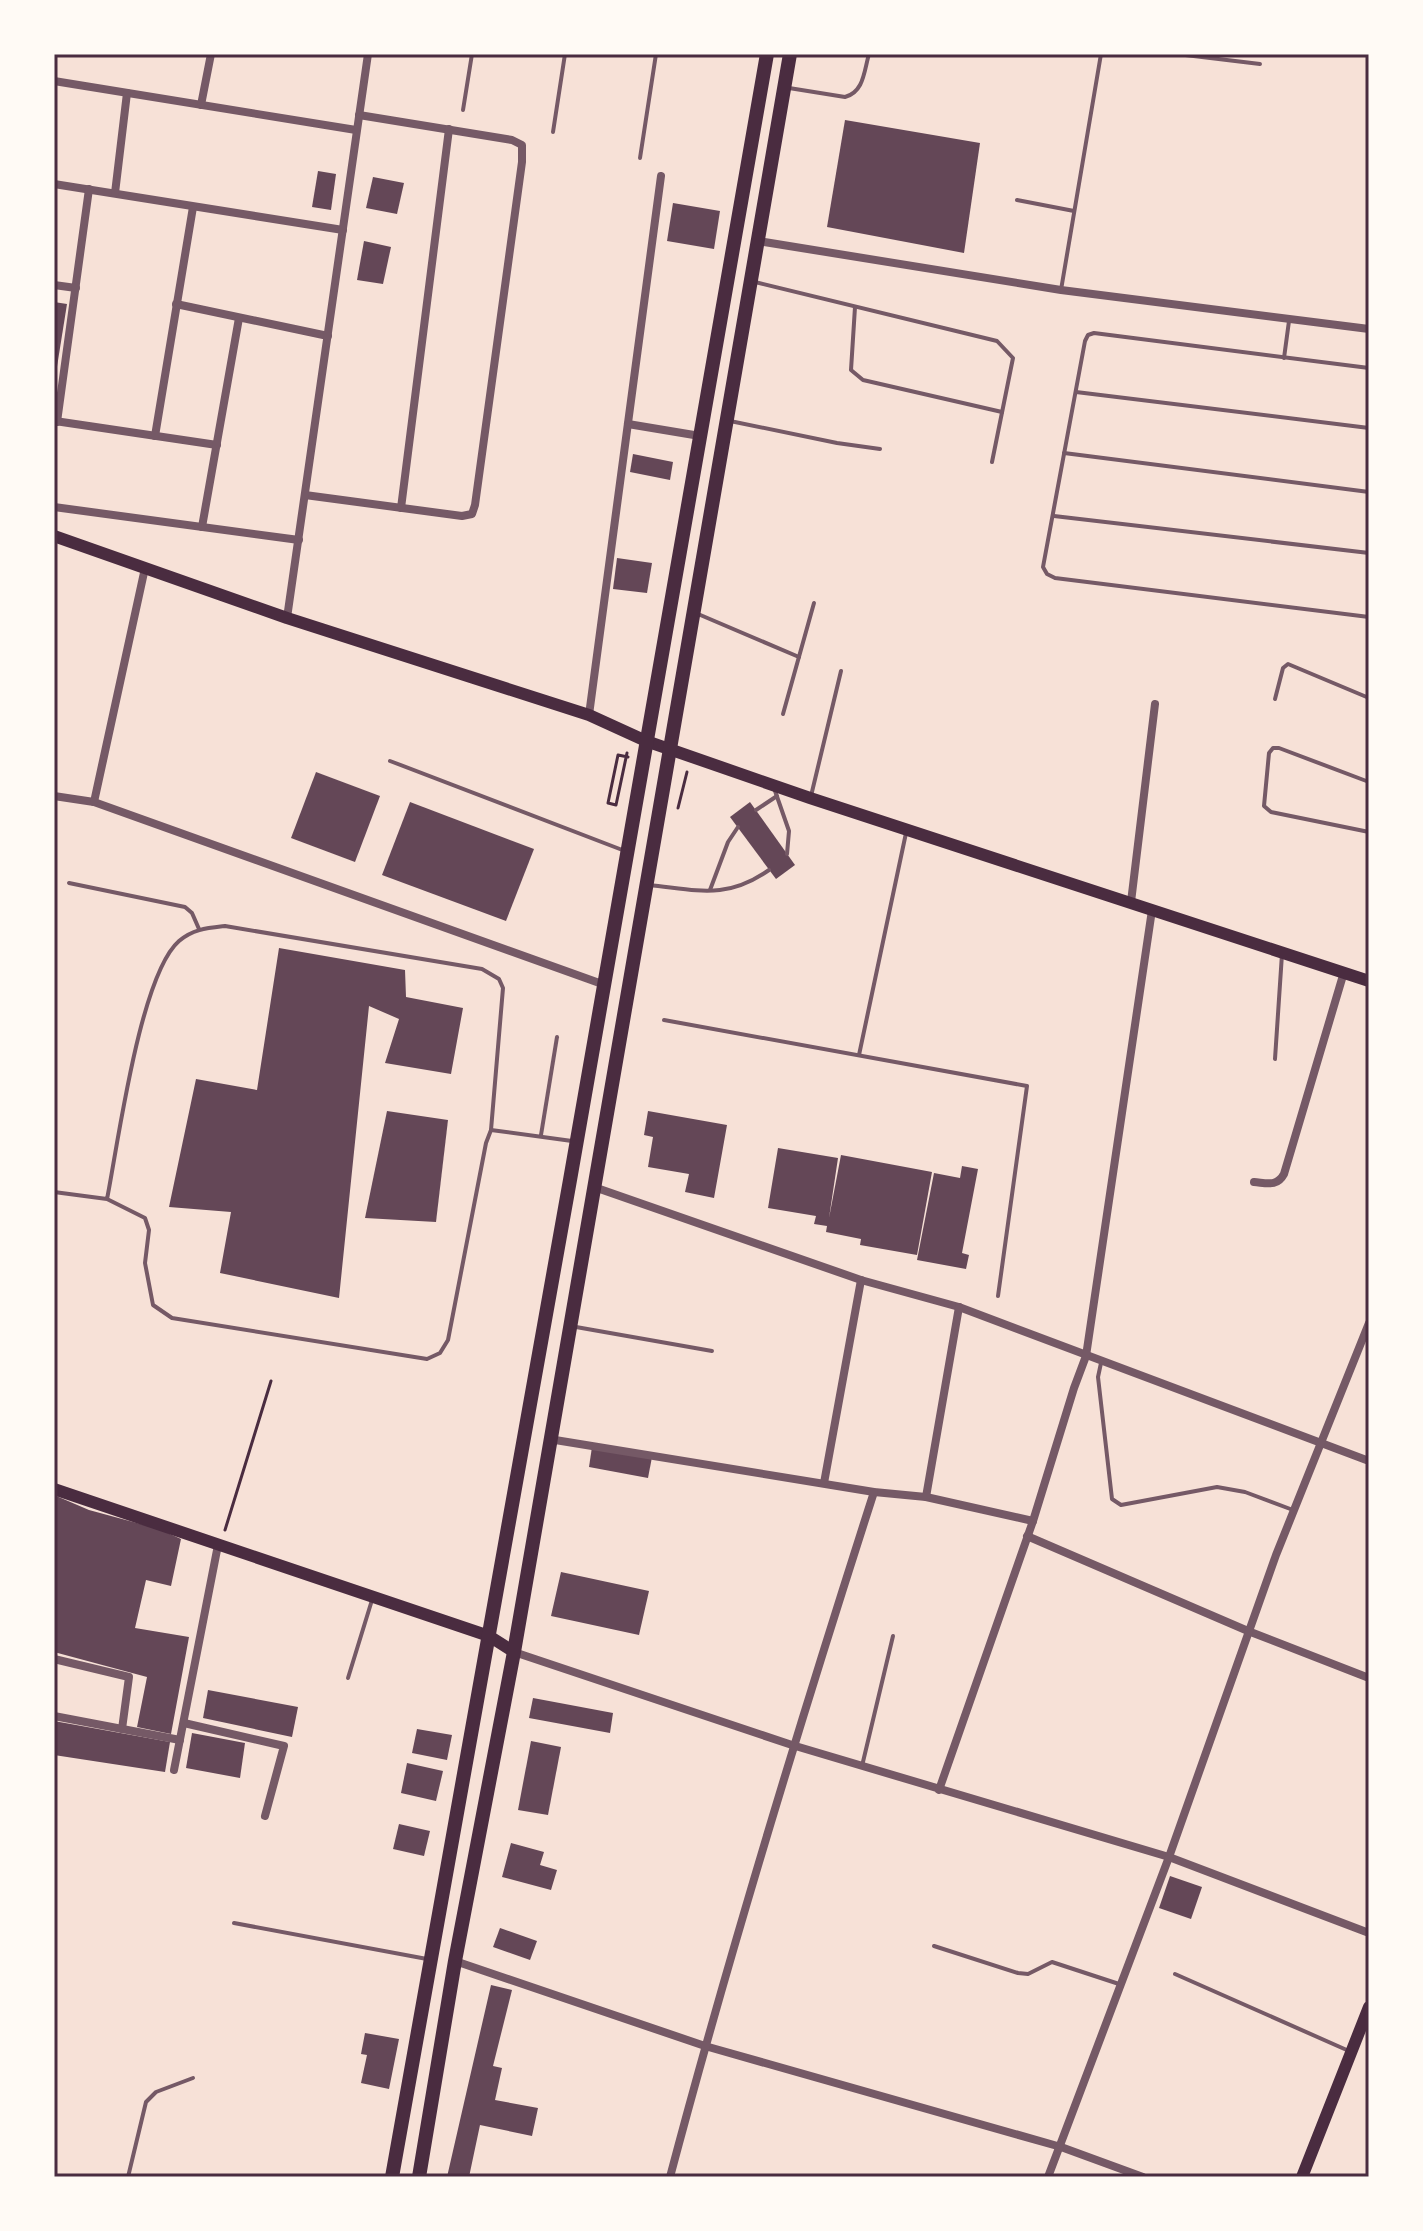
<svg xmlns="http://www.w3.org/2000/svg" width="1423" height="2231" viewBox="0 0 1423 2231" font-family="Lora,serif">
  <style>
    .building { fill: #644757 }
    .lines { fill: none; stroke-linecap: round; stroke-linejoin: round }
    .path { stroke: #4a2c40; stroke-width: 3 }
    .service { stroke: #755966; stroke-width: 4 }
    .minor { stroke: #755966; stroke-width: 8 }
    .secondary { stroke: #4a2c40; stroke-width: 12 }
    .primary { stroke: #4a2c40; stroke-width: 14 }
    .neatline { fill: none; stroke: #4a2c40; stroke-width: 3 }
  </style>
  <rect width="100%" height="100%" fill="#f7e1d7"/>
  <!-- building -->
  <g class="building">
    <polygon points="845,120 980,143 964,253 827,227"/>
    <polygon points="318,171 336,174 331,210 312,207"/>
    <polygon points="373,177 404,183 397,214 366,208"/>
    <polygon points="673,203 720,211 714,249 667,241"/>
    <polygon points="364,241 391,247 383,284 357,280"/>
    <polygon points="54,302 67,304 56,373 54,373"/>
    <polygon points="633,454 673,462 670,480 630,472"/>
    <polygon points="617,558 652,563 647,593 613,589"/>
    <polygon points="316,772 380,796 355,862 291,838"/>
    <polygon points="410,802 534,849 506,921 382,875"/>
    <polygon points="750,802 795,865 776,879 730,817"/>
    <polygon points="279,948 405,970 406,997 463,1008 451,1074 385,1063 399,1019 369,1006 339,1298 220,1273 231,1212 169,1207 196,1079 257,1090"/>
    <polygon points="387,1111 448,1120 436,1222 365,1218"/>
    <polygon points="648,1111 727,1125 714,1198 685,1192 689,1174 648,1167 653,1137 644,1135"/>
    <polygon points="778,1148 838,1158 829,1218 841,1155 932,1172 917,1255 860,1245 861,1239 826,1232 827,1226 814,1224 816,1216 768,1208"/>
    <polygon points="962,1166 978,1169 962,1253 969,1255 966,1269 917,1260 934,1173 960,1178"/>
    <polygon points="592,1447 652,1457 648,1478 589,1467"/>
    <polygon points="54,1495 89,1510 159,1529 181,1539 171,1586 146,1580 135,1628 189,1637 171,1734 137,1727 147,1677 54,1652"/>
    <polygon points="561,1572 649,1591 639,1635 551,1616"/>
    <polygon points="208,1690 298,1707 292,1737 203,1718"/>
    <polygon points="533,1698 613,1713 610,1733 529,1718"/>
    <polygon points="54,1721 170,1742 165,1772 54,1755"/>
    <polygon points="417,1729 452,1735 447,1760 412,1753"/>
    <polygon points="192,1733 245,1743 240,1778 186,1768"/>
    <polygon points="531,1741 561,1747 548,1815 518,1810"/>
    <polygon points="407,1763 443,1771 436,1801 401,1793"/>
    <polygon points="399,1824 430,1831 424,1856 393,1849"/>
    <polygon points="511,1843 544,1852 540,1865 557,1870 551,1890 502,1877"/>
    <polygon points="1170,1876 1202,1887 1191,1919 1159,1908"/>
    <polygon points="500,1928 537,1941 530,1960 493,1947"/>
    <polygon points="491,1985 512,1990 493,2066 502,2068 495,2100 538,2108 532,2136 480,2125 469,2177 447,2177"/>
    <polygon points="365,2033 399,2039 389,2089 361,2083 367,2055 361,2054"/>
  </g>
  <g class="lines">
    <!-- path -->
    <g class="path">
      <polyline points="627,753 616,805 608,803 618,755 628,757"/>
      <polyline points="678,808 687,772"/>
      <polyline points="225,1530 271,1381"/>
    </g>
    <!-- service -->
    <g class="service">
      <polyline points="1177,54 1260,64"/>
      <path d="M789 88 845 97C864 92 864 71 869 54"/>
      <polyline points="463,110 472,54"/>
      <polyline points="553,132 565,54"/>
      <polyline points="640,158 656,54"/>
      <polyline points="1017,200 1074,211"/>
      <polyline points="755,282 997,341 1013,358 992,462"/>
      <polyline points="1061,290 1101,54"/>
      <polyline points="855,307 851,370 863,380 1002,412"/>
      <polyline points="1284,358 1289,321"/>
      <polyline points="1369,368 1094,333 1088,335 1085,341 1043,567 1047,574 1055,578 1369,617"/>
      <polyline points="1076,392 1369,428"/>
      <polyline points="730,421 837,443 880,449"/>
      <polyline points="1064,453 1369,492"/>
      <polyline points="1054,516 1369,553"/>
      <polyline points="698,614 799,657"/>
      <polyline points="1275,699 1283,668 1288,664 1369,698"/>
      <polyline points="783,714 814,603"/>
      <polyline points="390,761 625,851"/>
      <polyline points="1369,782 1279,748 1273,748 1269,753 1264,806 1271,812 1369,832"/>
      <polyline points="774,788 789,831 787,854"/>
      <polyline points="811,796 841,671"/>
      <polyline points="756,810 777,796"/>
      <polyline points="69,883 185,907 192,913 199,929"/>
      <path d="M649 885C698 890 726 900 769 870"/>
      <polyline points="710,890 728,842 738,827"/>
      <polyline points="664,1020 1027,1086 998,1296"/>
      <polyline points="859,1055 906,833"/>
      <polyline points="1275,1059 1282,954"/>
      <polyline points="491,1130 572,1141"/>
      <polyline points="541,1135 557,1037"/>
      <path d="M54 1192 107 1199 145 1218 149 1230 145 1263 153 1305 172 1318 427 1359 440 1353 448 1340 486 1143 491 1130 503 988 499 979 482 969 225 926C207 928 193 929 179 941 140 975 118 1144 107 1199"/>
      <polyline points="576,1327 712,1351"/>
      <polyline points="1101,1363 1098,1377 1112,1499 1121,1505 1217,1487 1245,1492 1293,1510"/>
      <polyline points="348,1678 372,1600"/>
      <polyline points="862,1766 893,1636"/>
      <polyline points="234,1923 427,1959"/>
      <polyline points="934,1946 1018,1973 1028,1974 1052,1962 1119,1984"/>
      <polyline points="1175,1974 1349,2051"/>
      <polyline points="128,2177 146,2102 156,2092 193,2078"/>
    </g>
    <!-- minor -->
    <g class="minor">
      <polyline points="54,81 356,130"/>
      <polyline points="201,105 211,54"/>
      <polyline points="54,184 343,230"/>
      <polyline points="115,193 127,93"/>
      <polyline points="758,241 1061,290 1369,329"/>
      <polyline points="54,285 76,288"/>
      <polyline points="176,304 328,336"/>
      <polyline points="55,421 217,445"/>
      <polyline points="57,422 89,189"/>
      <polyline points="628,424 700,436"/>
      <polyline points="155,436 193,207"/>
      <polyline points="305,495 462,516 472,514 475,505 522,162 522,145 512,140 359,115"/>
      <polyline points="54,507 299,540"/>
      <polyline points="401,508 449,129"/>
      <polyline points="202,527 239,318"/>
      <polyline points="287,618 368,54"/>
      <polyline points="589,715 661,176"/>
      <polyline points="54,796 94,802 605,985"/>
      <polyline points="94,802 145,568"/>
      <polyline points="1131,902 1155,704"/>
      <path d="M1254 1182C1267 1183 1277 1187 1284 1174L1344 972"/>
      <polyline points="594,1187 861,1280 959,1307 1369,1461"/>
      <polyline points="549,1439 874,1492 926,1497 1033,1521"/>
      <polyline points="824,1483 861,1280"/>
      <polyline points="926,1497 959,1307"/>
      <polyline points="1027,1536 1248,1631 1369,1678"/>
      <polyline points="514,1652 792,1745 1169,1857 1369,1933"/>
      <polyline points="54,1659 129,1677 122,1729"/>
      <polyline points="54,1716 180,1740"/>
      <polyline points="184,1723 284,1746 265,1816"/>
      <polyline points="174,1770 218,1545"/>
      <polyline points="939,1790 1033,1521 1074,1388 1086,1356 1152,910"/>
      <polyline points="455,1961 705,2046 1061,2147 1143,2177"/>
      <path d="M670 2177C731 1947 801 1719 874 1492"/>
      <polyline points="1048,2177 1169,1857 1276,1555 1369,1323"/>
    </g>
    <!-- secondary -->
    <g class="secondary">
      <polyline points="54,536 287,618 589,715 646,741 810,798 1369,981"/>
      <polyline points="54,1489 489,1636 514,1652"/>
      <polyline points="1302,2177 1369,2007"/>
    </g>
    <!-- primary -->
    <g class="primary">
      <polyline points="392,2177 570,1180 767,54"/>
      <polyline points="419,2177 455,1961 514,1652 790,54"/>
    </g>
  </g>
  <!-- border -->
  <rect width="1423" height="2231" fill="none" stroke="#fffaf5" stroke-width="112"/>
  <rect x="56" y="56" width="1311" height="2119" class="neatline"/>
</svg>
